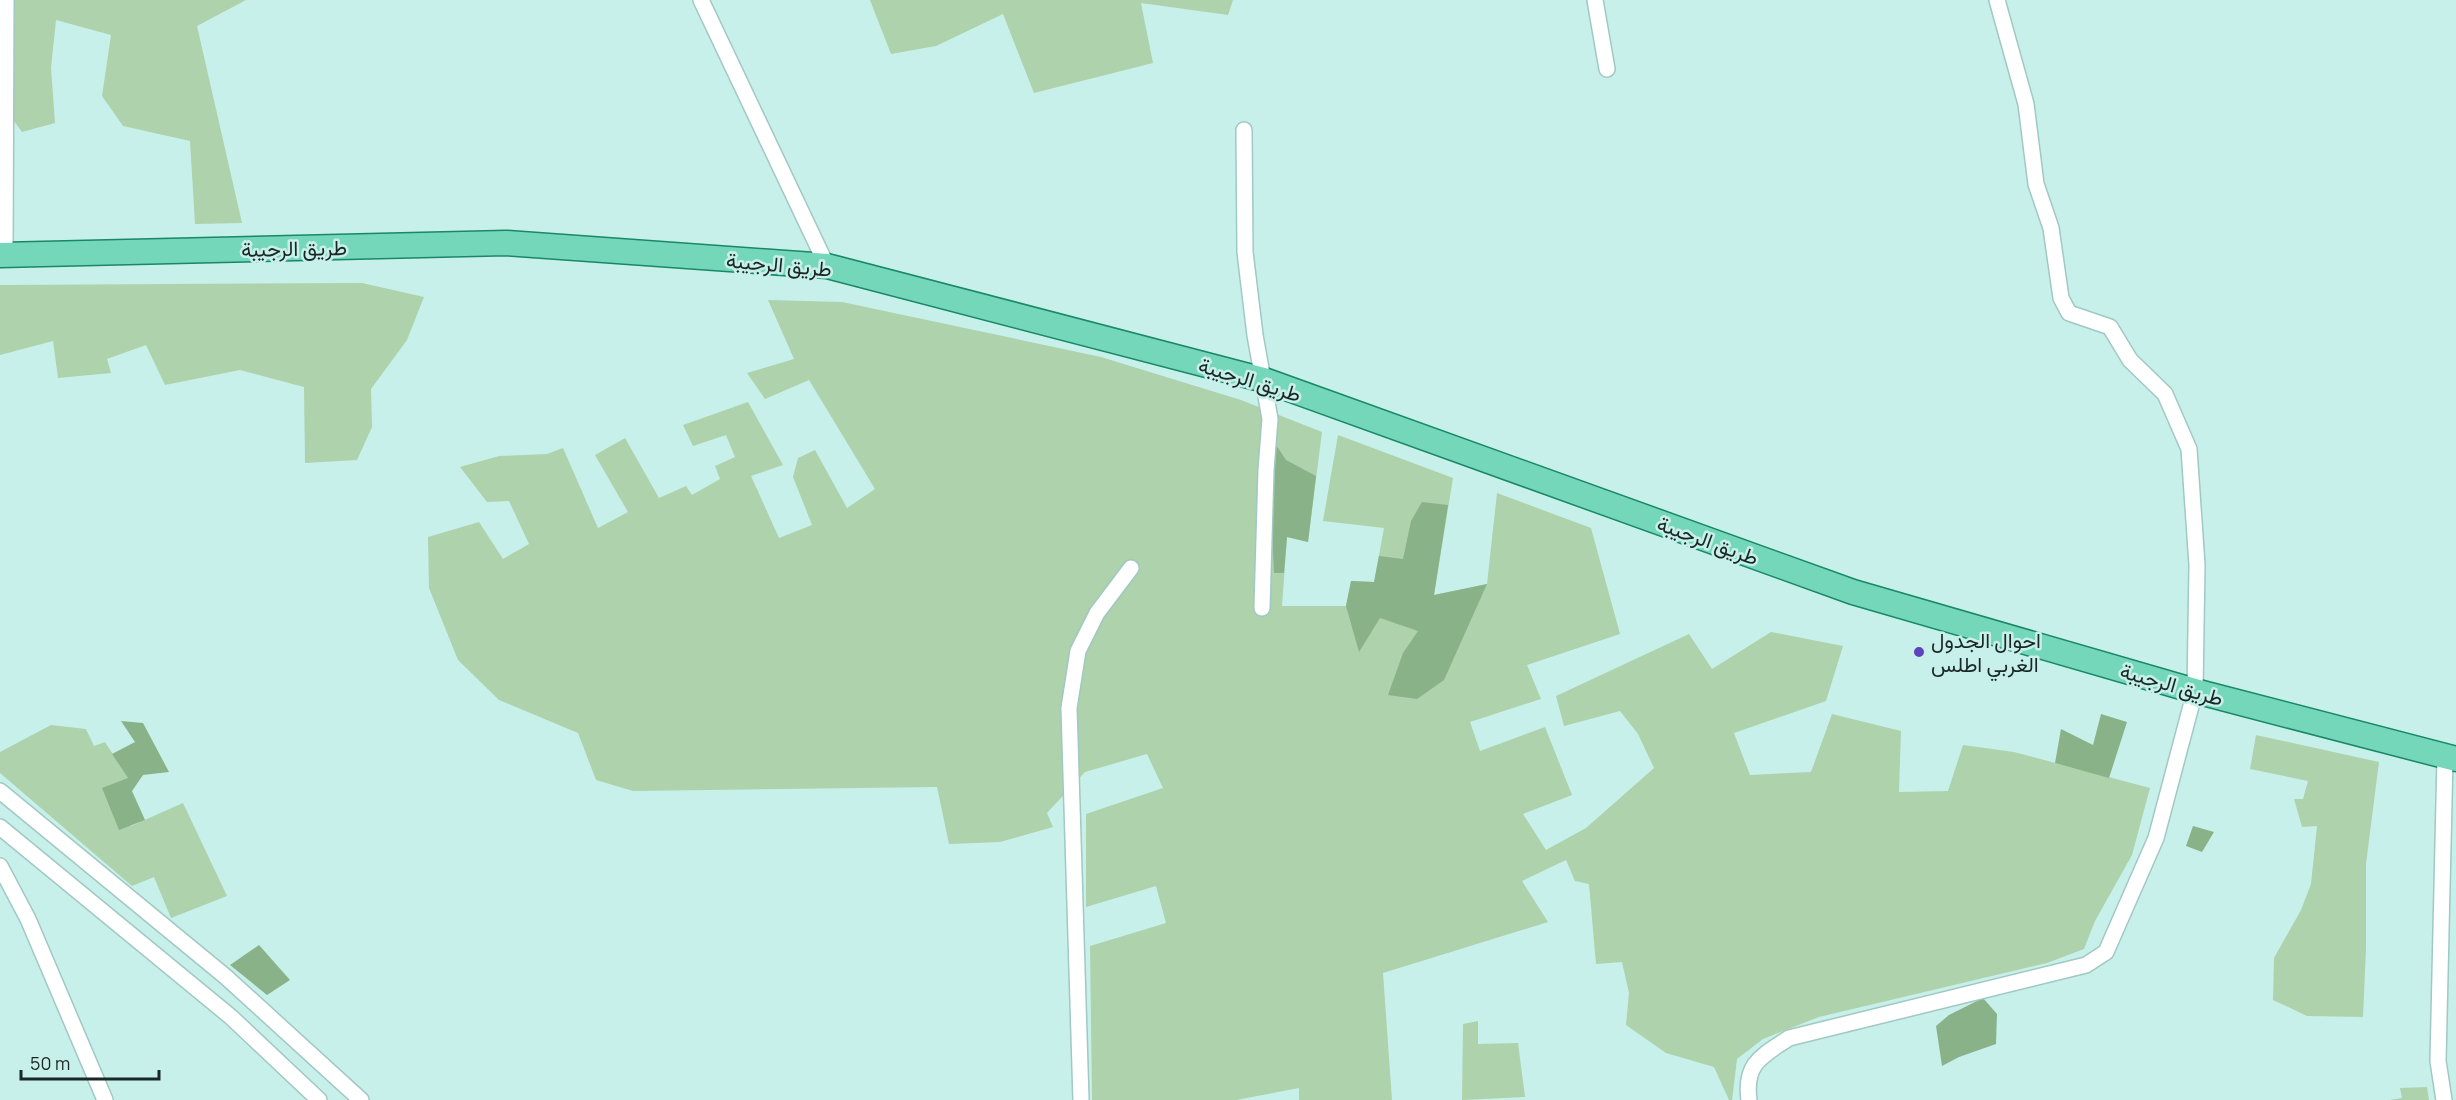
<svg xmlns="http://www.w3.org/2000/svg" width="2456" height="1100" viewBox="0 0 2456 1100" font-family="Manrope,Vazirmatn,sans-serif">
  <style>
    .green { fill: #add2ac }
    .forest { fill: #89b289 }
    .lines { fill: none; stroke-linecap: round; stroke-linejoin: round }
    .minor-casing { stroke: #a1c8c3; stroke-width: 18 }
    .primary-casing { stroke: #188867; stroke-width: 27 }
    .minor { stroke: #fff; stroke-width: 15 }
    .primary { stroke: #74d7b9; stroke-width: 24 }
    .poi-dot { fill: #5f43bc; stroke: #c8f0ea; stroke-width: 2 }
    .labels { text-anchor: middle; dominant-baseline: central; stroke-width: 5; stroke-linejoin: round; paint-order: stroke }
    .street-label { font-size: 21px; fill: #192826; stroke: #c8f0ea }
    .poi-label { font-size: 21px; fill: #192826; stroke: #c8f0ea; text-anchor: start }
  </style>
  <rect width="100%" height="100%" fill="#c8f0ea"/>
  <!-- green -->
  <g class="green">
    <polygon points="0,0 246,0 197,26 242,223 195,224 190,141 123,126 102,96 111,35 56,20 51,68 55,123 22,132 0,102"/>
    <polygon points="870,0 1233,0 1228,15 1141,3 1153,63 1034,93 1003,14 936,46 891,54"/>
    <polygon points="362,283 424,297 407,340 371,389 372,427 357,460 305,463 304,387 240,370 165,385 146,345 107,359 111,373 58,378 53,341 0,355 0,285"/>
    <polygon points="768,300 842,302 1101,357 1241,400 1322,432 1308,542 1287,537 1282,606 1346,606 1351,581 1374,582 1384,528 1323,521 1338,435 1453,478 1434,595 1487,584 1497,493 1591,528 1620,634 1527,665 1541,699 1470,722 1480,751 1545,727 1572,795 1523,814 1546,850 1586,828 1654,768 1638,734 1620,711 1564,726 1556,696 1689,634 1712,669 1771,632 1843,646 1826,701 1734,733 1750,775 1811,772 1832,714 1901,731 1899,792 1948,791 1963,745 2014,752 2150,788 2132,855 2095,921 2084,949 2047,963 1819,1017 1763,1039 1737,1059 1732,1100 1729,1100 1714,1067 1666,1053 1626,1025 1629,993 1622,962 1596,964 1589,884 1575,881 1566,860 1522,881 1548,922 1383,973 1392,1100 1299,1100 1299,1088 1236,1100 1092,1100 1090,946 1166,923 1156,886 1086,907 1086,814 1163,788 1147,754 1085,772 1047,813 1053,827 1000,842 949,844 937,787 633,791 596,780 578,733 499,700 458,660 429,588 428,537 479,522 503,559 529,544 509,501 487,502 460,467 499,456 547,454 563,448 598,528 628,512 595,455 625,438 659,498 686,486 692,495 720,479 715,466 735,457 726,435 693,446 683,425 748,402 783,465 751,476 779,538 812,525 793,477 798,458 815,450 847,508 875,489 809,380 765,399 747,373 794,359"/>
    <polygon points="51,725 86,729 94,746 105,742 128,778 131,826 183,803 227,896 171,918 154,877 132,886 0,773 0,752"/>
    <polygon points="2256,735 2379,762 2366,864 2366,948 2363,1017 2307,1016 2273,1000 2274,958 2301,910 2311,884 2317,826 2302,827 2294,799 2303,799 2308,781 2250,769"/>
    <polygon points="1478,1021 1478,1044 1518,1043 1525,1097 1462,1100 1463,1024"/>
    <polygon points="2427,1087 2429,1100 2390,1100 2402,1098 2400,1088"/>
  </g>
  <!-- forest -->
  <g class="forest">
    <polygon points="1276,445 1286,460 1316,476 1308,542 1287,537 1284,573 1274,573 1272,530"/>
    <polygon points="1422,502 1448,505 1434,595 1487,584 1444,680 1417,699 1388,695 1403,653 1418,631 1380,618 1359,652 1346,606 1351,581 1374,582 1379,556 1403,559 1411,521"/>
    <polygon points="2101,714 2127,722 2109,778 2055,763 2061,729 2093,745"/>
    <polygon points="121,721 143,723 169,772 143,775 132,791 145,820 119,830 102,788 128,778 112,754 135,742"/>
    <polygon points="2193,826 2214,832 2202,852 2186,846"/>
    <polygon points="259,945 290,980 267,995 230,965"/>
    <polygon points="1983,998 1997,1014 1996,1044 1959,1057 1942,1066 1936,1026 1949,1015"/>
  </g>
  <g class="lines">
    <defs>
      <g id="minor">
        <polyline points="701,0 827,266"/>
        <polyline points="1595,0 1607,69"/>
        <polyline points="1244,130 1245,252 1255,335 1270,419 1266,470 1262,608"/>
        <polyline points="5,255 6,0"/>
        <polyline points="0,791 226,977 361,1100"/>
        <polyline points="0,827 231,1017 319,1100"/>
        <polyline points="0,866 28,919 105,1100"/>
        <polyline points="1081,1100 1069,708 1078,651 1097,613 1131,568"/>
        <path d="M1749 1100C1744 1063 1762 1056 1789 1038L2086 965 2106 952 2156 838 2195 691 2197 565 2189 449 2165 394 2130 360 2110 327 2069 313 2061 298 2051 228 2036 184 2026 104 1997 0"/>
        <polyline points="2444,1100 2438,1061 2445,758"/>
      </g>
      <polyline id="primary" points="0,255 506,243 827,266 1264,380 1853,592 2195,691 2456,759"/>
    </defs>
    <!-- minor casing -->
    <use href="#minor" class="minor-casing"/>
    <!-- primary casing -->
    <use href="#primary" class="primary-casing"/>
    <!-- minor -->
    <use href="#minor" class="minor"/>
    <!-- primary -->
    <use href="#primary" class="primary"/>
  </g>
  <!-- markers -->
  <circle class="poi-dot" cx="1919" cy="652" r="6"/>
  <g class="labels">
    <!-- street labels -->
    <g class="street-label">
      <text transform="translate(294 248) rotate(-1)">طريق الرجيبة</text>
      <text transform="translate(779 264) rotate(5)">طريق الرجيبة</text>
      <text transform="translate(1250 379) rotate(17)">طريق الرجيبة</text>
      <text transform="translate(1708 540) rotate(20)">طريق الرجيبة</text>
      <text transform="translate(2172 684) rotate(16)">طريق الرجيبة</text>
    </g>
    <!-- poi labels -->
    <g class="poi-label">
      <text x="1931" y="640">احوال الجدول<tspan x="1931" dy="24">الغربي اطلس</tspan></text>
    </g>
  </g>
  <!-- scale -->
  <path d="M21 1070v9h138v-9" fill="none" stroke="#192826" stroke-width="3"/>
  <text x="30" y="1070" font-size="18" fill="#192826" stroke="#c8f0ea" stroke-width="4.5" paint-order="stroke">50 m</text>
</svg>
